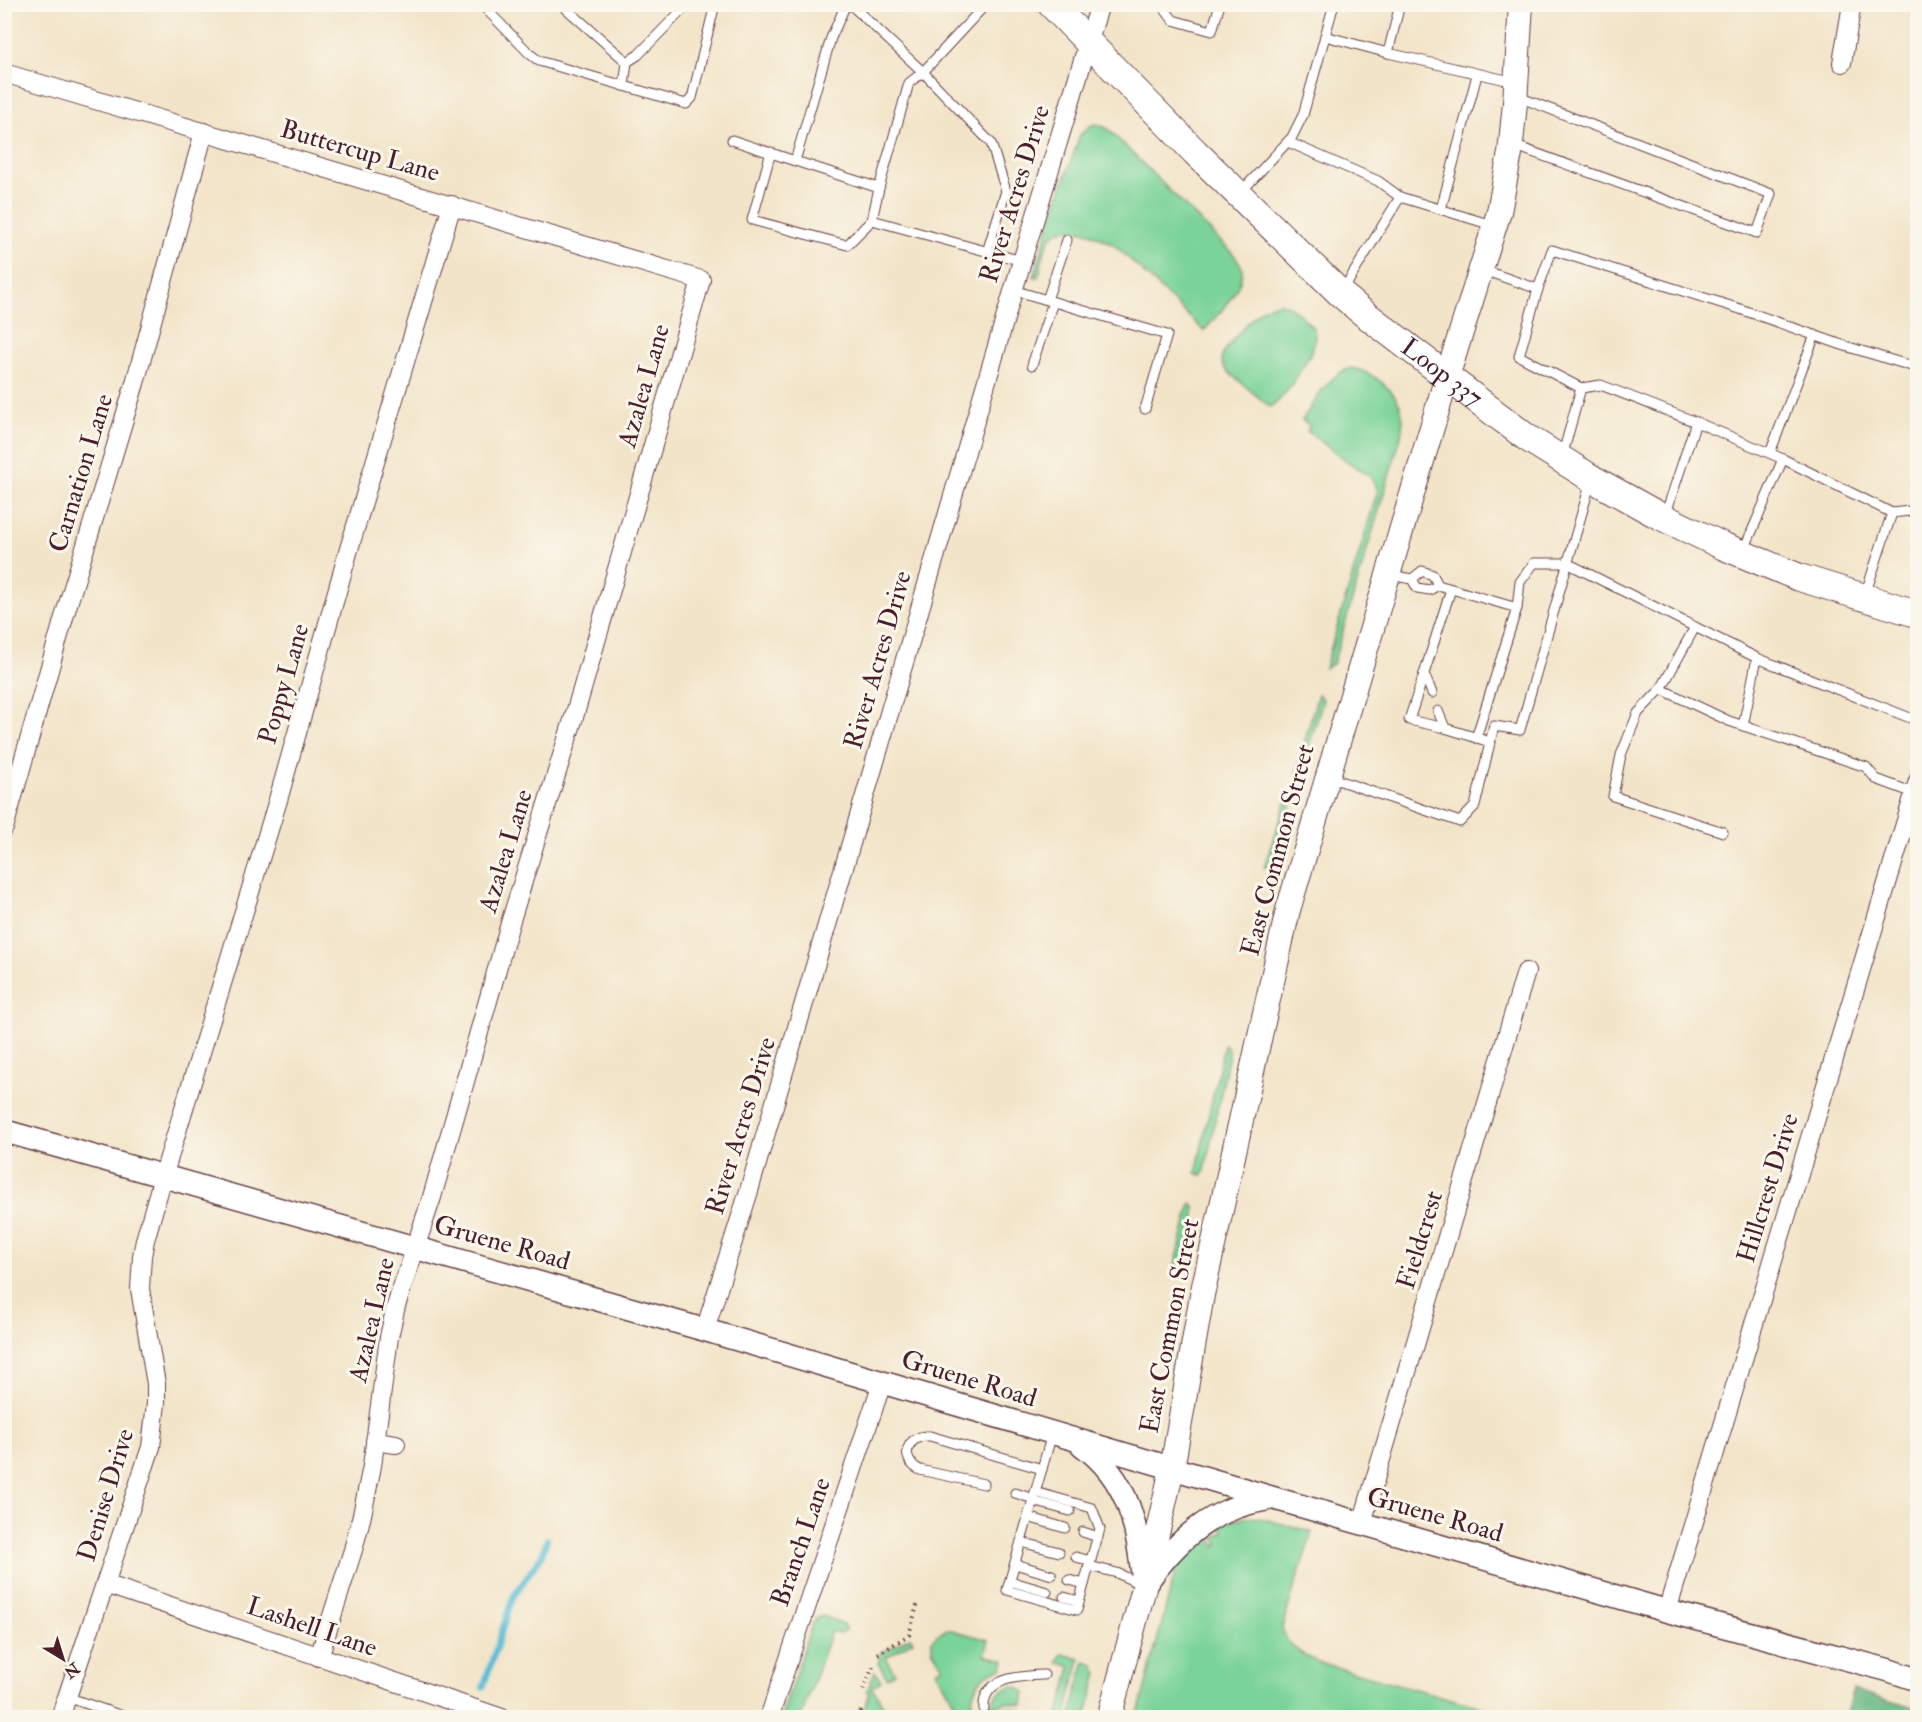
<svg xmlns="http://www.w3.org/2000/svg" width="1922" height="1722" viewBox="0 0 1922 1722" font-family="'IM FELL Double Pica',serif">
  <style>
    .green { fill: #7ad398; stroke: #627962; stroke-width: 1.5 }
    .forest { fill: #63b580; stroke: #566a56; stroke-width: 1.5 }
    .lines { fill: none; stroke-linecap: round; stroke-linejoin: round }
    .stream { stroke: #57bbd6; stroke-width: 6 }
    .service-casing { stroke: #633d43; stroke-width: 11 }
    .minor-casing { stroke: #633d43; stroke-width: 20 }
    .tertiary-casing { stroke: #633d43; stroke-width: 25 }
    .secondary-casing { stroke: #633d43; stroke-width: 26 }
    .primary-casing { stroke: #633d43; stroke-width: 29 }
    .path { stroke: #633d43; stroke-width: 4; stroke-dasharray: 1.5 4.5; stroke-linecap: butt }
    .service { stroke: #fff; stroke-width: 9 }
    .minor { stroke: #fff; stroke-width: 18 }
    .tertiary { stroke: #fff; stroke-width: 22 }
    .secondary { stroke: #fff; stroke-width: 24 }
    .primary { stroke: #fff; stroke-width: 27 }
    .labels { text-anchor: middle; dominant-baseline: central; stroke-width: 6; stroke-linejoin: round; paint-order: stroke }
    .street-label { font-size: 26px; fill: #4a1f2b; stroke: #fbf7ec }
  </style>
  <rect width="100%" height="100%" fill="#fbf7ec"/>
  <filter id="ink" filterUnits="userSpaceOnUse"><feTurbulence type="fractalNoise" baseFrequency=".0167" numOctaves="2"/><feDisplacementMap in="SourceGraphic" scale="12" xChannelSelector="R" yChannelSelector="G"/><feConvolveMatrix kernelMatrix="1 2 1 2 8 2 1 2 1" color-interpolation-filters="sRGB"/></filter>
  <filter id="wash" filterUnits="userSpaceOnUse"><feTurbulence type="fractalNoise" baseFrequency=".008" numOctaves="4" result="noise"/><feDisplacementMap in="SourceGraphic" scale="24" xChannelSelector="R" yChannelSelector="G"/><feGaussianBlur stdDeviation="1.35" result="paint"/><feColorMatrix in="noise" values="0 0 0 0 0 0 0 0 0 0 0 0 0 0 0 0 0 1.4 0 .05"/><feComposite in="paint" operator="in"/></filter>
  <g filter="url(#wash)">
    <rect width="100%" height="100%" fill="#f2e4c8"/>
    <!-- green -->
    <g class="green">
      <path d="M1097 124 1108 129 1235 256C1238 260 1241 264 1242 269 1244 288 1216 317 1204 331L1120 250C1105 238 1062 215 1049 241 1043 251 1042 265 1038 277H1034L1049 225 1080 135 1091 125Z"/>
      <path d="M1280 303C1289 304 1293 309 1300 315 1307 321 1315 327 1315 337 1316 351 1283 402 1270 407L1226 370C1223 366 1221 362 1222 357 1225 346 1253 316 1262 309 1267 306 1274 304 1280 303Z"/>
      <path d="M1351 368C1372 371 1398 391 1402 413 1404 420 1402 428 1401 436L1333 664 1325 668 1378 490 1369 475 1348 462 1307 431 1310 426 1302 420C1315 402 1329 373 1351 368Z"/>
      <polygon points="1318,694 1323,700 1302,770 1295,775"/>
      <polygon points="1287,800 1291,806 1275,862 1271,867 1264,867"/>
      <polygon points="1224,1045 1228,1048 1229,1054 1205,1170 1202,1175 1196,1173"/>
      <polygon points="1191,1203 1195,1208 1195,1216 1185,1262 1180,1271 1174,1269"/>
      <path d="M1250 1517 1264 1519 1312 1532 1282 1627C1285 1646 1301 1654 1318 1662L1516 1717 1137 1718 1177 1565 1183 1552 1206 1530 1216 1547 1219 1544 1215 1537 1224 1532 1220 1524 1236 1519Z"/>
      <polygon points="823,1616 843,1624 845,1628 843,1633 840,1634 831,1631 801,1717 781,1717 812,1624 817,1617"/>
      <path d="M947 1629 989 1640 985 1655 1005 1660 1003 1668C979 1673 968 1691 973 1716L963 1717 936 1671 943 1667 932 1649V1640L937 1635Z"/>
      <polygon points="910,1637 913,1641 886,1657 895,1673 887,1678 878,1663 881,1655 879,1654"/>
      <polygon points="1063,1654 1080,1659 1065,1717 1058,1717 1071,1667 1058,1662 1060,1656"/>
      <polygon points="1085,1661 1093,1664 1098,1673 1086,1717 1070,1717"/>
      <polygon points="875,1671 881,1681 872,1687 890,1717 861,1717 870,1692 867,1691"/>
      <path d="M1014 1686 1020 1688 1025 1692 1023 1705 1006 1702 997 1707 995 1704 991 1706C995 1694 1001 1688 1014 1686Z"/>
      <polygon points="1007,1707 1022,1710 1020,1717 1002,1717 999,1711"/>
    </g>
    <!-- forest -->
    <polygon class="forest" points="1853,1690 1917,1709 1917,1717 1845,1717"/>
    <g class="lines">
      <!-- stream -->
      <polyline class="stream" points="483,1688 513,1597 542,1555 547,1539"/>
    </g>
  </g>
  <g filter="url(#ink)">
    <g class="lines">
      <defs>
        <g id="service">
          <polyline points="481,4 530,54 539,61 686,104 692,98 715,4"/>
          <polyline points="561,4 627,62 624,86"/>
          <polyline points="846,4 831,38 795,161 879,188 872,220 1022,261"/>
          <polyline points="850,4 923,72 991,143 1006,191 987,252"/>
          <polyline points="1161,4 1173,20 1212,31 1220,4"/>
          <polyline points="1400,4 1388,53 1515,82"/>
          <polyline points="1325,36 1388,53"/>
          <polyline points="627,62 638,55 688,4"/>
          <polyline points="732,140 795,161"/>
          <polyline points="1288,142 1378,181 1400,197"/>
          <polyline points="1513,145 1757,233 1771,194 1516,96"/>
          <polyline points="771,152 752,220 847,245 872,220"/>
          <polyline points="879,188 909,83 923,72 986,4"/>
          <polyline points="1240,193 1292,137 1303,115 1334,4"/>
          <polyline points="1441,209 1477,75"/>
          <polyline points="1483,270 1538,289 1552,250 1740,309 1842,345 1918,368"/>
          <polyline points="1538,289 1519,356 1581,388 1562,457"/>
          <polyline points="1013,290 1167,335 1145,409"/>
          <polyline points="1342,292 1400,197 1495,226"/>
          <polyline points="1047,300 1067,240"/>
          <polyline points="1032,365 1053,302"/>
          <polyline points="1581,388 1601,385 1696,422 1665,516"/>
          <polyline points="1696,422 1783,459 1743,552"/>
          <polyline points="1770,453 1815,335"/>
          <polyline points="1783,459 1892,513 1865,595"/>
          <polyline points="1892,513 1918,510"/>
          <polyline points="1390,575 1412,579 1422,571 1433,575 1438,585 1430,590 1417,588 1412,579"/>
          <polyline points="1438,585 1517,608"/>
          <polyline points="1695,627 1661,689 1638,713 1621,755 1613,796 1723,832"/>
          <polyline points="1424,674 1409,720 1445,728"/>
          <polyline points="1661,689 1729,721 1866,767 1876,779 1914,793"/>
          <polyline points="1432,693 1424,674 1451,589"/>
          <polyline points="1438,711 1445,728 1490,742"/>
          <polyline points="1743,726 1757,658"/>
          <polyline points="1476,738 1517,608 1520,582 1534,563 1567,563 1757,658 1918,721"/>
          <polyline points="1329,777 1460,822 1475,806 1494,726 1520,730 1591,481"/>
          <polyline points="1052,1434 1007,1590 1077,1610 1089,1566 1117,1573 1142,1585"/>
          <path d="M984 1484 920 1470C898 1459 907 1434 930 1436L1042 1469"/>
          <polyline points="1035,1492 1092,1508 1100,1529 1089,1566"/>
          <polyline points="1015,1493 1034,1499"/>
          <polyline points="1033,1501 1070,1511"/>
          <polyline points="1028,1517 1065,1528"/>
          <polyline points="1083,1532 1098,1537"/>
          <polyline points="1021,1542 1059,1552"/>
          <polyline points="1076,1557 1091,1561"/>
          <polyline points="1015,1564 1052,1575"/>
          <polyline points="1069,1580 1084,1584"/>
          <polyline points="1010,1581 1047,1592"/>
          <polyline points="1064,1597 1079,1601"/>
          <polyline points="67,1697 128,1718"/>
          <path d="M984 1709C982 1677 1021 1676 1044 1675"/>
        </g>
        <g id="minor">
          <polyline points="1842,63 1852,4"/>
          <polyline points="4,73 701,280 574,717 511,920 432,1197 396,1306 389,1337 372,1466 362,1515 353,1550 319,1657"/>
          <polyline points="4,828 65,614 135,383 204,132"/>
          <polyline points="705,1330 748,1194 1022,261 1100,4"/>
          <polyline points="375,1441 396,1444"/>
          <polyline points="1362,1523 1526,972"/>
          <polyline points="105,1584 502,1718"/>
          <polyline points="1667,1611 1918,781"/>
          <polyline points="60,1718 151,1447 156,1403 156,1384 140,1289 142,1256 145,1240 163,1177 278,800 349,549 452,205"/>
          <polyline points="769,1718 882,1383"/>
        </g>
        <g id="tertiary">
          <polyline points="4,1131 705,1330 1273,1498 1667,1611 1888,1670 1918,1680"/>
          <path d="M1082 1445C1132 1481 1137 1530 1144 1586"/>
          <path d="M1145 1585C1177 1539 1213 1507 1269 1499"/>
        </g>
        <polyline id="secondary" points="1109,1718 1149,1569 1172,1469 1202,1295 1288,910 1447,377 1499,212 1510,153 1515,103 1521,4"/>
        <g id="primary">
          <path id="s1" d="M1051 4 1195 152 1341 294 1361 311 1526 437 1591 478 1656 514 1723 546 1798 577 1918 614"/>
        </g>
      </defs>
      <!-- service casing -->
      <use href="#service" class="service-casing"/>
      <!-- minor casing -->
      <use href="#minor" class="minor-casing"/>
      <!-- tertiary casing -->
      <use href="#tertiary" class="tertiary-casing"/>
      <!-- secondary casing -->
      <use href="#secondary" class="secondary-casing"/>
      <!-- primary casing -->
      <use href="#primary" class="primary-casing"/>
      <!-- path -->
      <g class="path">
        <polyline points="878,1654 909,1635 917,1605"/>
        <polyline points="863,1690 873,1667"/>
        <polyline points="859,1718 862,1707"/>
      </g>
      <!-- service -->
      <use href="#service" class="service"/>
      <!-- minor -->
      <use href="#minor" class="minor"/>
      <!-- tertiary -->
      <use href="#tertiary" class="tertiary"/>
      <!-- secondary -->
      <use href="#secondary" class="secondary"/>
      <!-- primary -->
      <use href="#primary" class="primary"/>
    </g>
  </g>
  <g class="labels">
    <!-- street labels -->
    <g class="street-label">
      <text transform="translate(360 151) rotate(16)">Buttercup Lane</text>
      <text transform="translate(1015 194) rotate(-73)">River Acres Drive</text>
      <text stroke="none"><textPath href="#s1" startOffset="538">Loop 337</textPath></text>
      <text transform="translate(644 386) rotate(-74)">Azalea Lane</text>
      <text transform="translate(81 473) rotate(-73)">Carnation Lane</text>
      <text transform="translate(878 660) rotate(-74)">River Acres Drive</text>
      <text transform="translate(284 684) rotate(-74)">Poppy Lane</text>
      <text transform="translate(1278 850) rotate(-75)">East Common Street</text>
      <text transform="translate(506 851) rotate(-73)">Azalea Lane</text>
      <text transform="translate(741 1126) rotate(-73)">River Acres Drive</text>
      <text transform="translate(1768 1188) rotate(-73)">Hillcrest Drive</text>
      <text transform="translate(1420 1240) rotate(-73)">Fieldcrest</text>
      <text transform="translate(502 1243) rotate(16)">Gruene Road</text>
      <text transform="translate(372 1320) rotate(-77)">Azalea Lane</text>
      <text transform="translate(1170 1326) rotate(-79)">East Common Street</text>
      <text transform="translate(969 1379) rotate(17)">Gruene Road</text>
      <text transform="translate(106 1495) rotate(-73)">Denise Drive</text>
      <text transform="translate(1435 1515) rotate(16)">Gruene Road</text>
      <text transform="translate(801 1542) rotate(-71)">Branch Lane</text>
      <text transform="translate(312 1627) rotate(19)">Lashell Lane</text>
    </g>
  </g>
  <!-- margin -->
  <rect width="1922" height="1722" fill="none" stroke="#fbf7ec" stroke-width="24"/>
  <!-- north arrow -->
  <g transform="translate(63 1659) rotate(142)" stroke="#fbf7ec" stroke-width="4.5" paint-order="stroke">
  <path d="M0-4.5L10 22L0 15L-10 22Z" fill="#4a1f2b"/>
  <text y="-9" font-size="16" font-weight="bold" text-anchor="middle" fill="#4a1f2b">N</text>
  </g>
</svg>
